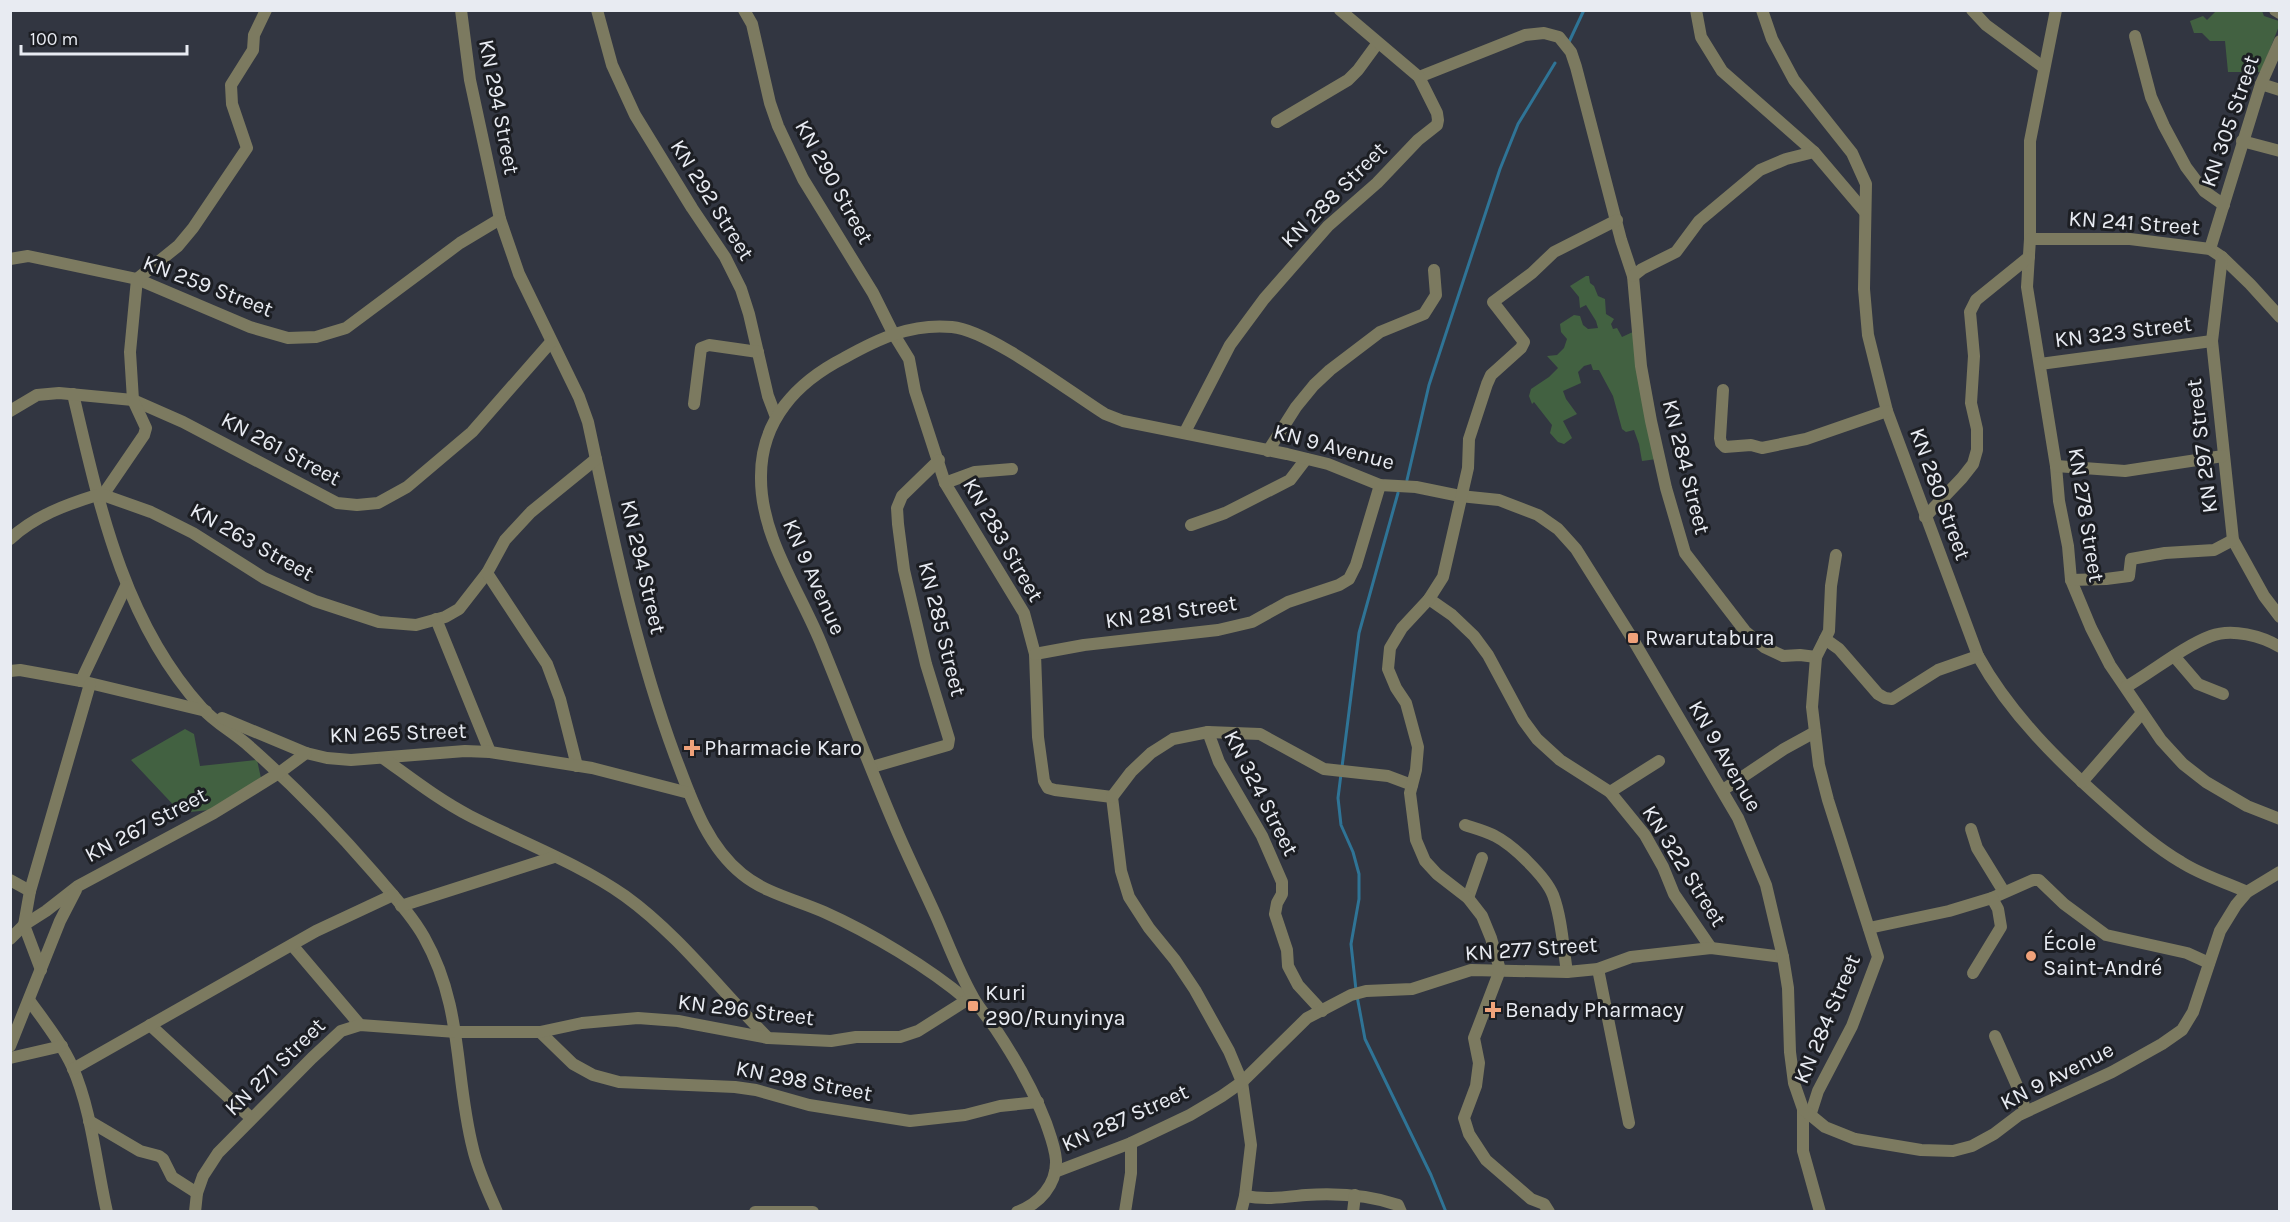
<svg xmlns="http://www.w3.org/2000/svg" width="2290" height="1222" viewBox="0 0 2290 1222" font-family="Karla,sans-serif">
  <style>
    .green { fill: #426141 }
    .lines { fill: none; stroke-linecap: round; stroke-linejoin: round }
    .stream { stroke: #2f7496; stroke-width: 3 }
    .minor { stroke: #7c7a60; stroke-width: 12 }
    .poi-dot { fill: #f0a27a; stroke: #1c1e23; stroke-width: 2 }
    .labels { text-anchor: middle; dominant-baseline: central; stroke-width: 6; stroke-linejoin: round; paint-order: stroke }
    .street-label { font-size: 22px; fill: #e8ebf2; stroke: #1c1e23 }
    .poi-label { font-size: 22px; fill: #e8ebf2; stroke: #1c1e23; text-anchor: start }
  </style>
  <rect width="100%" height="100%" fill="#323641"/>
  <!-- green -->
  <g class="green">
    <polygon points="2216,11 2262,11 2264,16 2279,21 2279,26 2261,72 2228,72 2225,41 2210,41 2202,33 2194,33 2190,21 2203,16 2207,20"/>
    <polygon points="1586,276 1589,276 1590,283 1594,286 1598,296 1605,299 1606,314 1614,319 1611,324 1613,329 1617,328 1622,337 1637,330 1657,459 1642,461 1639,444 1634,430 1626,432 1622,429 1613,396 1599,370 1593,370 1591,364 1584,366 1578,372 1581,383 1563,391 1566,399 1577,414 1563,421 1572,438 1564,444 1558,442 1550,433 1552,425 1534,402 1532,404 1529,396 1531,389 1549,377 1558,368 1547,356 1557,355 1564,348 1567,339 1561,332 1560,324 1574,315 1580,316 1583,325 1588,329 1598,328 1596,321 1586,305 1580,308 1579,297 1570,286"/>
    <polygon points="185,729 194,734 200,766 257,760 261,778 209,810 181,813 131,760"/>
  </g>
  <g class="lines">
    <!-- stream -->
    <g class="stream">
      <polyline points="1569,42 1584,10"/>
      <polyline points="1407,480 1429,385 1500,169 1518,124 1555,63"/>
      <polyline points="1342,767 1359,633 1398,493"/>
      <polyline points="1341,774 1338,798 1341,825 1353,852 1359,874 1359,899 1351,944 1356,990"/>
      <polyline points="1357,996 1365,1039 1431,1175 1446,1212"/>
    </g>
    <!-- minor -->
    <g class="minor">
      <path d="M461 10 470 80 500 219 519 274 579 397 588 422C612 534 635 648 675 756 691 798 706 845 742 874 765 893 797 900 824 912 871 933 928 967 967 1000"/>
      <polyline points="597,10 612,65 635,115 692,208 725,257 741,289 749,314 768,396 776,417"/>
      <polyline points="744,10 752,24 770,103 778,126 803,179 873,293 893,333 909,359 915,391 945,483 1024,613 1035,654 1038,737 1044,781 1048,788 1055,790 1112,797 1121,871 1129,897 1149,928 1175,960 1195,990 1229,1051 1242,1082 1251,1145 1245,1196 1241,1212"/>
      <polyline points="1696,10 1701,37 1722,71 1814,152 1865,212"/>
      <path d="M1762 10 1772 39 1794 80 1852 153 1866 184 1864 289 1868 335 1887 411 1978 656C2010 714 2059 762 2109 806 2132 826 2154 846 2181 862 2201 875 2225 882 2247 892"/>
      <polyline points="1972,10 1986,25 2043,67"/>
      <polyline points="2056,10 2030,141 2030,239 2027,287 2056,466 2059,501 2068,546 2071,580 2091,628 2110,665 2161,740 2183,764 2206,782 2247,806 2280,819"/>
      <polyline points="2275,10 2280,13"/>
      <polyline points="2135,36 2151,97 2164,126 2186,167 2204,191 2224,205"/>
      <polyline points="1419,77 1525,35 1544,33 1559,37 1571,52 1576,67 1621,240 1633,276 1641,366 1651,421 1666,488 1685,553 1745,631 1764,647 1783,656 1800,655 1816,657"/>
      <polyline points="2261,84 2280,90"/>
      <polyline points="1277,122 1348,80 1358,70 1377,44"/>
      <polyline points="2242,141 2280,151"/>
      <polyline points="2030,239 2130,239 2210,249 2222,257 2250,284 2280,317"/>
      <polyline points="2210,249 2261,84 2280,41"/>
      <polyline points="2222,257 2212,341 2233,540 2264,596 2280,617"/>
      <polyline points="10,259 28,256 137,279 250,327 288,338 316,337 346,328 460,243 500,219"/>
      <polyline points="1633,276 1642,269 1676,252 1699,221 1760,170 1786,159 1814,152"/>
      <polyline points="2040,364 2212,341"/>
      <polyline points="1723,390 1720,438 1721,443 1725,447 1751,445 1762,448 1806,439 1887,411"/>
      <path d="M73 394C99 504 123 621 202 708 215 723 235 733 250 747 294 786 335 828 374 873 391 893 411 914 424 937 464 1008 454 1075 473 1149 478 1171 488 1191 497 1212"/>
      <polyline points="694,404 701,348 709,345 758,352"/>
      <polyline points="10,411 37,395 59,393 133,400 183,422 337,503 357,505 378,503 407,487 472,432 551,342"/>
      <polyline points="1185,432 1230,345 1264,299 1328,226 1377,183 1418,140 1437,125 1438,120 1437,113 1419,77 1340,10"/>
      <polyline points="1268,451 1296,407 1314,385 1330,370 1380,332 1424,314 1436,295 1434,270"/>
      <polyline points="2056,466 2125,471 2223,456"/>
      <polyline points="945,483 975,472 1012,469"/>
      <polyline points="103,495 144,435 146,428 133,400 130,352 137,279 178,246 193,228 247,148 232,104 231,85 253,50 254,35 266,10"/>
      <polyline points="1925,517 1962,478 1973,464 1977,450 1977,429 1971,403 1974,356 1970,312 1976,300 2029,257"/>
      <polyline points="1191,525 1225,513 1290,480 1306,459"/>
      <path d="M10 539C35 516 65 505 97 495H103L151 512 193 533 264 578 315 601 379 622 416 625 445 617 459 609 487 573 505 540 531 512 596 459"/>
      <polyline points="487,573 547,664 560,699 577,766"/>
      <polyline points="2071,580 2106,579 2129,576 2131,559 2165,553 2214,550 2233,540"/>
      <polyline points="1429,599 1452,615 1474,636 1488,655 1523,720 1537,739 1560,760 1610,792 1645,835 1663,867 1674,894 1711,948"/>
      <polyline points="436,619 490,752"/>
      <polyline points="1825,639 1839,649 1878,694 1885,698 1892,699 1938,670 1978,656"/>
      <polyline points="1035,654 1084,645 1218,630 1252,622 1288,602 1339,585 1349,579 1356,565 1380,485"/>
      <polyline points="2174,656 2198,684 2223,694"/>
      <polyline points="10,671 20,670 81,681 206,711"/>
      <polyline points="81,681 126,586"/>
      <path d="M2126 687C2152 672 2184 646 2211 636 2232 628 2262 636 2280 647"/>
      <polyline points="222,718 306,753 327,758 351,760 465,751 490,752 592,768 689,793"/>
      <polyline points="1208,732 1219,762 1262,836 1282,882 1282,894 1277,903 1275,914 1287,950 1288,966 1298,985 1322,1011"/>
      <path d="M383 758C411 778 439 800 470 816 521 842 578 863 625 896 679 935 721 991 768 1038"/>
      <polyline points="872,767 948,745 949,739 926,664 904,570 898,524 897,508 902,496 939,460"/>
      <polyline points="2082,782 2142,713"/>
      <polyline points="1723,790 1784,749 1815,732"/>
      <polyline points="1610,792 1659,761"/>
      <polyline points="1112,797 1131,772 1151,753 1173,739 1208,732 1260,734 1324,769 1388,776 1412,785"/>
      <path d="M1465 825C1474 828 1486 831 1495 836 1513 845 1546 877 1553 895 1562 919 1563 947 1567 972"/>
      <polyline points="1971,829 1977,848 2004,892"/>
      <polyline points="10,880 30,891"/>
      <polyline points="1468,898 1482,858"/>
      <polyline points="401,906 554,857"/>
      <polyline points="1869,928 1949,911 1992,898 2033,880 2039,880 2064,904 2106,935 2187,953 2209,963"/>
      <polyline points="10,939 24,925 46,911 78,886 214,813 279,773 306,753"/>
      <polyline points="292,945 360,1025"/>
      <polyline points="1598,969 1629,1123"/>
      <polyline points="41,970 24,925 30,891 90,684"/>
      <polyline points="1973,973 2001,927 1998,909 1992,898"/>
      <path d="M29 1000C44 1021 61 1042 72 1066 92 1111 96 1164 107 1212"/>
      <polyline points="150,1025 251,1118"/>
      <polyline points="540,1032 573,1064 593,1075 619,1082 735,1087 756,1090 809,1105 910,1121 965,1115 1000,1106 1038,1102"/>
      <polyline points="1995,1036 2022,1097 2025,1111"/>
      <polyline points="10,1046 60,921 76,890"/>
      <polyline points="10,1058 62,1046"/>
      <polyline points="73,1069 316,931 393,895"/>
      <polyline points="1803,1109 1803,1151 1820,1212"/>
      <polyline points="1810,1116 1818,1091 1852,1026 1878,957 1828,800 1819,765 1812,707 1816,657 1829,631 1831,586 1836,555"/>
      <polyline points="89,1121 140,1151 159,1156 163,1159 172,1177 197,1193"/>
      <polyline points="1055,1172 1131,1143 1190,1115 1222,1096 1242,1082 1307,1018 1351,995 1366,991 1412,989 1471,970 1567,972 1598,969 1631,957 1711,948 1783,957"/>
      <path d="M1245 1196C1266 1200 1285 1197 1306 1195 1337 1193 1369 1195 1398 1205L1401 1212"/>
      <polyline points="195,1212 197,1193 203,1176 218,1153 312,1058 341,1031 360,1025 456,1032 540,1032 582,1023 638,1018 678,1021 768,1038 831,1041 856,1037 900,1037 918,1031 967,1000 973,1001"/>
      <polyline points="755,1212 813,1212"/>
      <path d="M1017 1212C1039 1204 1057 1185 1056 1160 1055 1147 1050 1135 1046 1123 1033 1089 1015 1058 995 1028 988 1018 979 1008 973 997 958 971 948 943 936 916 922 885 907 855 894 824 868 763 845 702 820 641 798 588 760 535 761 476 761 420 797 382 844 358 878 339 911 323 952 327 989 330 1070 392 1105 414L1123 421 1287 454 1328 464 1380 485 1416 487 1460 496 1499 500 1538 515 1558 529 1576 549 1632 638 1738 818 1766 885 1783 957 1788 988 1790 1052 1794 1083 1803 1109 1825 1127 1855 1139 1921 1150 1953 1151 1972 1146 1994 1134 2019 1115 2112 1072 2162 1044 2182 1030 2193 1012 2220 931 2236 905 2247 892 2280 872"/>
      <polyline points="1125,1212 1131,1173 1131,1143"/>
      <polyline points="1353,1212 1355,1195"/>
      <polyline points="1549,1212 1544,1204 1531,1199 1486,1160 1469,1134 1464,1118 1476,1086 1479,1063 1474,1038 1500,970 1491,938 1482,916 1468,898 1437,874 1425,861 1416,840 1410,793 1416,770 1418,747 1406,703 1396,688 1388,669 1390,648 1402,628 1429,599 1443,577 1468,468 1469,439 1487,384 1491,375 1521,348 1524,342 1493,302 1532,273 1554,252 1617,220"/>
    </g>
  </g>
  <!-- markers -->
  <g class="poi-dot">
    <rect x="1627" y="632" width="12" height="12" rx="3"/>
    <path d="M689 739h6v6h6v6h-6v6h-6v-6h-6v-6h6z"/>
    <circle cx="2031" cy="956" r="6"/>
    <rect x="967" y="1000" width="12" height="12" rx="3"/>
    <path d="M1490 1001h6v6h6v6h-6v6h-6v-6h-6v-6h6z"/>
  </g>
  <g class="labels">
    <!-- street labels -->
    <g class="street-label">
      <text transform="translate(499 107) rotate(79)">KN 294 Street</text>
      <text transform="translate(2230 121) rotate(-71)">KN 305 Street</text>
      <text transform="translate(834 182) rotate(61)">KN 290 Street</text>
      <text transform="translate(1334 195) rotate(-45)">KN 288 Street</text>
      <text transform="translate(712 200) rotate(58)">KN 292 Street</text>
      <text transform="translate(2134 223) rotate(4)">KN 241 Street</text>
      <text transform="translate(208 286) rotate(21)">KN 259 Street</text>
      <text transform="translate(2123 332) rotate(-7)">KN 323 Street</text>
      <text transform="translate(2202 446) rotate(-97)">KN 297 Street</text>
      <text transform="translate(1334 447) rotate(15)">KN 9 Avenue</text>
      <text transform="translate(281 449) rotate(28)">KN 261 Street</text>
      <text transform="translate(1686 467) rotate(76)">KN 284 Street</text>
      <text transform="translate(1940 494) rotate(70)">KN 280 Street</text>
      <text transform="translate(2086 515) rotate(81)">KN 278 Street</text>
      <text transform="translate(1003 540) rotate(60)">KN 283 Street</text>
      <text transform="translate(252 542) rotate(29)">KN 263 Street</text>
      <text transform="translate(643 567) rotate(77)">KN 294 Street</text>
      <text transform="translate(814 577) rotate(66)">KN 9 Avenue</text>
      <text transform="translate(1171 612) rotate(-8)">KN 281 Street</text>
      <text transform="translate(942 629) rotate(76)">KN 285 Street</text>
      <text transform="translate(398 733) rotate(-2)">KN 265 Street</text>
      <text transform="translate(1725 756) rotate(60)">KN 9 Avenue</text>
      <text transform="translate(1261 793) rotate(63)">KN 324 Street</text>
      <text transform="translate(146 825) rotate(-28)">KN 267 Street</text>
      <text transform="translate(1684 866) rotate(58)">KN 322 Street</text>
      <text transform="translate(1531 949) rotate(-4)">KN 277 Street</text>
      <text transform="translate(746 1010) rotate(7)">KN 296 Street</text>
      <text transform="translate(1827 1019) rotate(-67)">KN 284 Street</text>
      <text transform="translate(275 1067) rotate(-44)">KN 271 Street</text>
      <text transform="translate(2057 1076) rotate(-27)">KN 9 Avenue</text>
      <text transform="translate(804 1081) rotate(11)">KN 298 Street</text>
      <text transform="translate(1125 1118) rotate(-24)">KN 287 Street</text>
    </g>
    <!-- poi labels -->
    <g class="poi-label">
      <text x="1645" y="638">Rwarutabura</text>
      <text x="704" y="748">Pharmacie Karo</text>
      <text x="2043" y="943">École<tspan x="2043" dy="25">Saint-André</tspan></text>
      <text x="985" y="993">Kuri<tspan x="985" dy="25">290/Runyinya</tspan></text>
      <text x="1505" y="1010">Benady Pharmacy</text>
    </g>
  </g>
  <!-- border -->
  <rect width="2290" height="1222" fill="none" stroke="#e8ebf2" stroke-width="24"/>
  <!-- scale -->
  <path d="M21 45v9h166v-9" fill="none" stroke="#e8ebf2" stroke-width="3"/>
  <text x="30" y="45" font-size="18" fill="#e8ebf2" stroke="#1c1e23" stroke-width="4.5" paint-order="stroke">100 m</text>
</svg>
